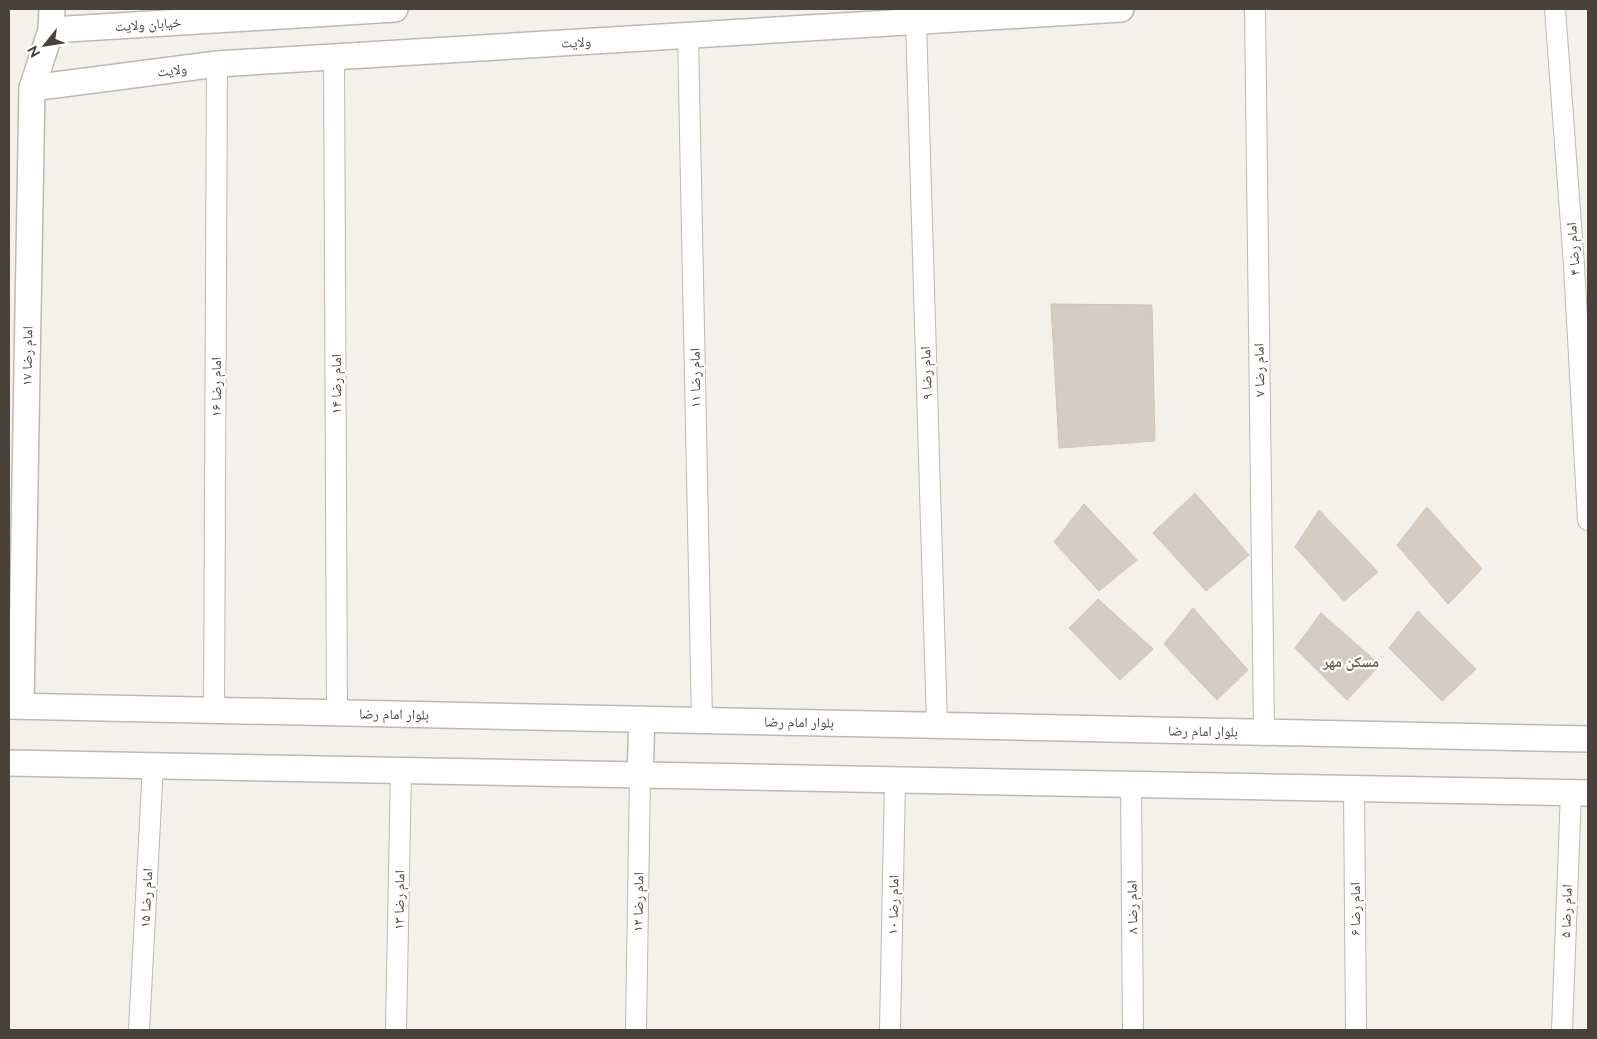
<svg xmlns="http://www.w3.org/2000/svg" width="1597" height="1039" viewBox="0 0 1597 1039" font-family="Raleway,'Noto Naskh Arabic',sans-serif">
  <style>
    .building { fill: #d5cdc3; stroke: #cfc4b7 }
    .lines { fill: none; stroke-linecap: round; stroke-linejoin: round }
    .minor-casing { stroke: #bfb8af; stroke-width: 22 }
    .tertiary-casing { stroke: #bfb8af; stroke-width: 28 }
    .minor { stroke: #fff; stroke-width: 20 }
    .tertiary { stroke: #fff; stroke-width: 25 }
    .labels { text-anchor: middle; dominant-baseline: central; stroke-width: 4.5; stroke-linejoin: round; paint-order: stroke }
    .street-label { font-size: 14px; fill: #48423a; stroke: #fff }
    .neighbourhood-label { font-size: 15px; font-weight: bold; fill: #695f53; stroke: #fff }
  </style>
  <rect width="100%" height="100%" fill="#f4f1ec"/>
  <!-- building -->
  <g class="building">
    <polygon points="1051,304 1152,305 1155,441 1059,448"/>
    <polygon points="1195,493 1249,555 1206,591 1153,533"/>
    <polygon points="1084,504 1137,560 1099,591 1054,542"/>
    <polygon points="1427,507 1482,569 1448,604 1397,545"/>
    <polygon points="1319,510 1378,572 1344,601 1295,547"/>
    <polygon points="1098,599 1153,649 1120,680 1069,628"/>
    <polygon points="1193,608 1248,670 1217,700 1164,644"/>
    <polygon points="1418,611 1476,669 1442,701 1389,648"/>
    <polygon points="1321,613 1380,665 1347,700 1295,648"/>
  </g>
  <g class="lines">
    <defs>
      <g id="minor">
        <polyline points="1255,9 1264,732"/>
        <polyline points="1555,9 1574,265 1588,520"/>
        <polyline points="916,21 937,725"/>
        <polyline points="688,35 702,720"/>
        <polyline points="334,56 337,712"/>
        <polyline points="214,710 217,64"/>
        <polyline points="1131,784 1133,1030"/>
        <polyline points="1354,788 1356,1030"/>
        <polyline points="139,1030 153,765"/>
        <polyline points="396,1030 401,770"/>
        <polyline points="636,1030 640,774"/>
        <polyline points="890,1030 895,780"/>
        <polyline points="1562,1030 1571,792"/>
      </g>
      <g id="tertiary">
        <polyline points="51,30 395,9"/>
        <polyline points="32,88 217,64 1121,9"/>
        <polyline points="9,706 1588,739"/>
        <polyline points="21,706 32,88 51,30 52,9"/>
        <polyline points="9,763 1588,793"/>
        <polyline points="640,774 642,719"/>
      </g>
    </defs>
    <!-- minor casing -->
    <use href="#minor" class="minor-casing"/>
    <!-- tertiary casing -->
    <use href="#tertiary" class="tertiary-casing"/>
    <!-- minor -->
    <use href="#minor" class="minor"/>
    <!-- tertiary -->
    <use href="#tertiary" class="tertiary"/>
  </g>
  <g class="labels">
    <!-- street labels -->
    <g class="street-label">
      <text transform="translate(148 24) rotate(-4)">خیابان ولایت</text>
      <text transform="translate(576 42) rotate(-3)">ولایت</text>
      <text transform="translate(172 70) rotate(-7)">ولایت</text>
      <text transform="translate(1573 249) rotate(-94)">امام رضا ۴</text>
      <text transform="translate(27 356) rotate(-89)">امام رضا ۱۷</text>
      <text transform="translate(1259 370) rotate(-91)">امام رضا ۷</text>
      <text transform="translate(926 373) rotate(-92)">امام رضا ۹</text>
      <text transform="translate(695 378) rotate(-91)">امام رضا ۱۱</text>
      <text transform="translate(336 384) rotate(-90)">امام رضا ۱۴</text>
      <text transform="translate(216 387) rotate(-90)">امام رضا ۱۶</text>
      <text transform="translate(394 714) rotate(1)">بلوار امام رضا</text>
      <text transform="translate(799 722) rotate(1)">بلوار امام رضا</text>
      <text transform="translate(1203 731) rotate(1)">بلوار امام رضا</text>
      <text transform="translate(146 898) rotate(-87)">امام رضا ۱۵</text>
      <text transform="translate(399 900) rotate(-89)">امام رضا ۱۳</text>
      <text transform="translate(638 902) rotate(-89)">امام رضا ۱۲</text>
      <text transform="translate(893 905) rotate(-89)">امام رضا ۱۰</text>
      <text transform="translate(1132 907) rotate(-91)">امام رضا ۸</text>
      <text transform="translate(1355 909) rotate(-90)">امام رضا ۶</text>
      <text transform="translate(1566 911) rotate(-88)">امام رضا ۵</text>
    </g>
    <!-- neighbourhood labels -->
    <g class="neighbourhood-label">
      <text x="1351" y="662">مسکن مهر</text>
    </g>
  </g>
  <!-- border -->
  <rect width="1597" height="1039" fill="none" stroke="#48423a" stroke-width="20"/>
  <!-- north arrow -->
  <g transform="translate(45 45) rotate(240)" stroke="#ffffff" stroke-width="4" paint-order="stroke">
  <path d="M0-4L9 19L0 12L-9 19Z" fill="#48423a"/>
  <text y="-8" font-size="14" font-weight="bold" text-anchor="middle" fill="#48423a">N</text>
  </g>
</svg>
